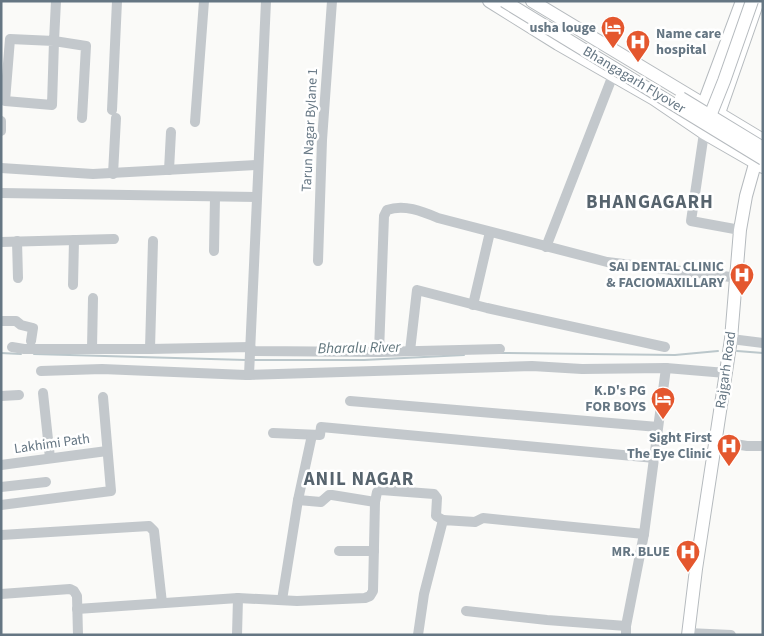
<svg xmlns="http://www.w3.org/2000/svg" width="764" height="636" viewBox="0 0 764 636" font-family="'Source Sans 3',sans-serif">
  <style>
    .lines { fill: none; stroke-linecap: round; stroke-linejoin: round }
    .stream { stroke: #bbc7cb; stroke-width: 2 }
    .major-casing { stroke: #b5babe; stroke-width: 14 }
    .minor { stroke: #c3c8cc; stroke-width: 10 }
    .major { stroke: #fff; stroke-width: 12 }
    .major-bridge-casing { stroke: #b5babe; stroke-width: 14; stroke-linecap: butt }
    .major-bridge { stroke: #fff; stroke-width: 12 }
    .labels { text-anchor: middle; dominant-baseline: central; stroke-width: 5; stroke-linejoin: round; paint-order: stroke }
    .poi-label { font-size: 14px; font-weight: bold; fill: #657683; stroke: #fff; text-anchor: end }
    .street-label { font-size: 14px; fill: #657683; stroke: #fff }
    .water-label { font-size: 15px; font-style: italic; fill: #60757c; stroke: #fff }
    .district-label { font-size: 19px; font-weight: bold; letter-spacing: 1px; fill: #57646e; stroke: #fff }
  </style>
  <rect width="100%" height="100%" fill="#fafaf8"/>
  <g class="lines">
    <!-- stream -->
    <g class="stream">
      <polyline points="737,351 763,353"/>
      <polyline points="1,353 21,354"/>
      <polyline points="501,353 675,355 718,351"/>
      <polyline points="34,354 246,360"/>
      <polyline points="254,360 364,360 464,355"/>
    </g>
    <defs>
      <g id="major">
        <polyline points="489,1 558,44 654,99 704,133 763,167"/>
        <polyline points="532,1 763,140"/>
        <polyline points="704,103 742,1"/>
        <polyline points="719,113 758,1"/>
        <polyline points="688,635 696,569 731,339 740,230 746,196 762,139"/>
      </g>
    </defs>
    <!-- major casing -->
    <use href="#major" class="major-casing"/>
    <!-- minor -->
    <g class="minor">
      <polyline points="56,1 54,41 10,39 5,101 52,105 54,41 86,46 82,118"/>
      <polyline points="112,110 117,1"/>
      <polyline points="195,122 204,1"/>
      <polyline points="1,131 1,121"/>
      <polyline points="704,133 691,221 740,230"/>
      <polyline points="1,168 93,174 258,165"/>
      <polyline points="169,170 171,132"/>
      <polyline points="113,174 116,118"/>
      <polyline points="1,193 257,197"/>
      <polyline points="17,241 18,278"/>
      <polyline points="1,242 114,239"/>
      <polyline points="546,247 613,75"/>
      <polyline points="214,251 215,197"/>
      <polyline points="318,261 322,140 332,1"/>
      <polyline points="73,285 74,240"/>
      <polyline points="473,305 490,232"/>
      <polyline points="1,321 16,321 21,325 33,328 31,341"/>
      <polyline points="731,339 763,343"/>
      <polyline points="12,347 24,349 150,349 250,347 253,351 379,352 500,349"/>
      <polyline points="92,348 93,298"/>
      <polyline points="150,349 153,241"/>
      <polyline points="410,351 417,290 487,308 665,347"/>
      <path d="M379 352 384 216 387 210C404 204 422 211 438 218L607 262 739 278"/>
      <polyline points="41,371 102,369 246,375 532,366 582,369 666,368 726,373"/>
      <polyline points="249,375 266,1"/>
      <polyline points="43,393 50,458"/>
      <polyline points="1,396 19,395"/>
      <polyline points="350,401 658,427"/>
      <polyline points="273,433 320,435 321,427 655,458"/>
      <polyline points="716,441 747,446 763,446"/>
      <polyline points="1,465 107,451"/>
      <polyline points="1,487 46,482"/>
      <polyline points="298,500 321,502 329,495 332,495 375,502"/>
      <polyline points="1,505 111,491 103,397"/>
      <polyline points="1,535 149,526 154,531 162,603"/>
      <polyline points="339,551 374,551"/>
      <polyline points="1,594 70,589 74,591 77,596 78,635"/>
      <polyline points="282,600 298,500 312,435"/>
      <polyline points="77,609 238,598 297,601 365,598 370,596 373,591 375,502 377,492 381,490 434,494 437,498 436,516 443,520"/>
      <polyline points="466,611 547,620 626,626"/>
      <polyline points="688,633 731,635"/>
      <polyline points="237,635 238,598"/>
      <polyline points="418,635 424,594 443,520 475,522 483,518 644,534"/>
      <polyline points="626,635 626,626 644,534 666,368"/>
    </g>
    <!-- major -->
    <use href="#major" class="major"/>
    <defs>
      <g id="major-bridge">
        <polyline points="504,1 763,159"/>
        <polyline points="681,98 763,148"/>
        <polyline points="710,116 724,81 752,1"/>
      </g>
    </defs>
    <!-- major-bridge casing -->
    <use href="#major-bridge" class="major-bridge-casing"/>
    <!-- major-bridge -->
    <use href="#major-bridge" class="major-bridge"/>
  </g>
  <!-- icons -->
  <defs>
    <symbol id="hotel-pin" viewBox="-11 -11 22 30"><path d="M0 17L-7.5 6A9.5 9.5 0 1 1 7.5 6Z" fill="#e4572e" stroke="#fff"/><path d="M-6-4.5h1.5V1H6V5H4.5V3h-9V5H-6ZM-4 0a1.8 1.8 0 1 1 3.6 0ZM.5 0V-2.5h3Q6-2.5 6 0Z" fill="#fff"/></symbol>
    <symbol id="hospital-pin" viewBox="-11 -11 22 30"><path d="M0 17L-7.5 6A9.5 9.5 0 1 1 7.5 6Z" fill="#e4572e" stroke="#fff"/><path d="M-5-5h3v3.5h4V-5h3V5h-3V1.5h-4V5h-3Z" fill="#fff"/></symbol>
  </defs>
  <g fill-rule="evenodd">
    <use href="#hotel-pin" x="599" y="14" width="28" height="38"/>
    <use href="#hospital-pin" x="624" y="28" width="28" height="38"/>
    <use href="#hospital-pin" x="728" y="261" width="28" height="38"/>
    <use href="#hotel-pin" x="649" y="385" width="28" height="38"/>
    <use href="#hospital-pin" x="715" y="432" width="28" height="38"/>
    <use href="#hospital-pin" x="674" y="538" width="28" height="38"/>
  </g>
  <g class="labels">
    <!-- poi labels -->
    <g class="poi-label">
      <text x="596" y="28">usha louge</text>
      <text x="656" y="34" text-anchor="start">Name care<tspan x="656" dy="16">hospital</tspan></text>
      <text x="724" y="267">SAI DENTAL CLINIC<tspan x="724" dy="16">&amp; FACIOMAXILLARY</tspan></text>
      <text x="646" y="391">K.D's PG<tspan x="646" dy="16">FOR BOYS</tspan></text>
      <text x="712" y="438">Sight First<tspan x="712" dy="16">The Eye Clinic</tspan></text>
      <text x="670" y="552">MR. BLUE</text>
    </g>
    <!-- street labels -->
    <g class="street-label">
      <text transform="translate(634 80) rotate(31)">Bhangagarh Flyover</text>
      <text transform="translate(310 130) rotate(-87)">Tarun Nagar Bylane 1</text>
      <text transform="translate(726 370) rotate(-82)">Rajgarh Road</text>
      <text transform="translate(52 444) rotate(-8)">Lakhimi Path</text>
    </g>
    <!-- water labels -->
    <g class="water-label">
      <text transform="translate(359 348) rotate(-1)">Bharalu River</text>
    </g>
    <!-- district labels -->
    <g class="district-label">
      <text x="650" y="202">BHANGAGARH</text>
      <text x="359" y="479">ANIL NAGAR</text>
    </g>
  </g>
  <!-- border -->
  <rect width="764" height="636" fill="none" stroke="#657683" stroke-width="5"/>
</svg>
